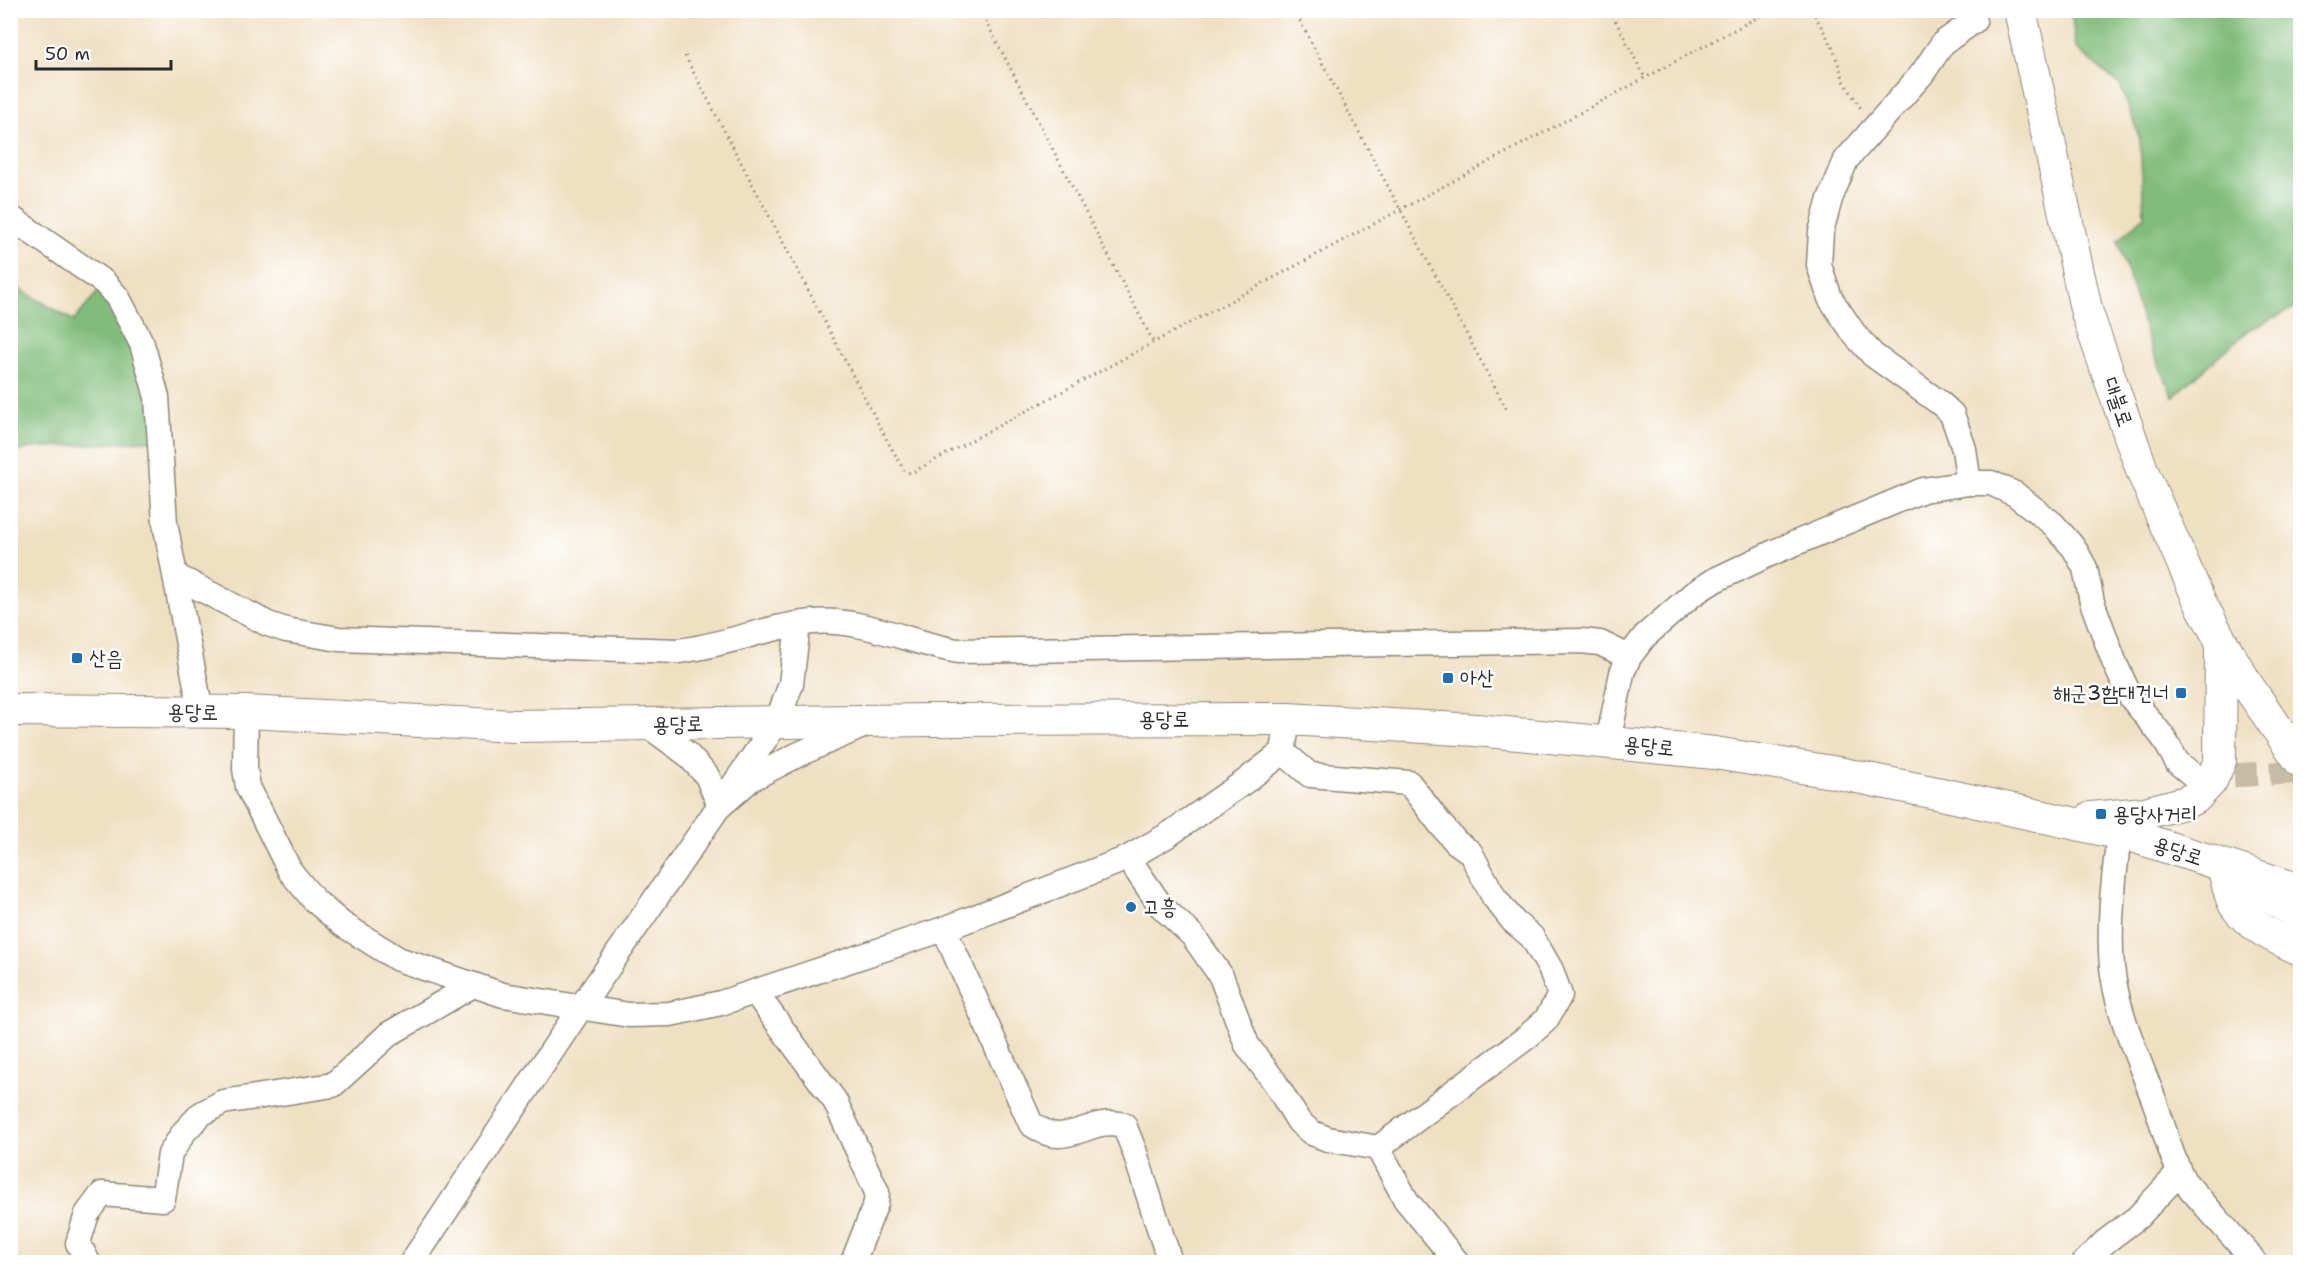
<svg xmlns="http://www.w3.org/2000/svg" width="2311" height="1273" viewBox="0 0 2311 1273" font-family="'Shantell Sans','Poor Story',sans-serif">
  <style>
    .forest { fill: #81bc7a; stroke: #567452; stroke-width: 1.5 }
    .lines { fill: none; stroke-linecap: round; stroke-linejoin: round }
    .minor-tunnel { stroke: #c8bca4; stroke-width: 24; stroke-dasharray: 24 12; stroke-linecap: butt }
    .minor-casing { stroke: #8d8676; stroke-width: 27 }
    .major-casing { stroke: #8d8676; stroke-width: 34 }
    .path { stroke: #8d8676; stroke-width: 3; stroke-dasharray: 1.5 4.5; stroke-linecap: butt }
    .minor { stroke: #fff; stroke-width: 24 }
    .major { stroke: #fff; stroke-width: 32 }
    .poi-dot { fill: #1f6fb2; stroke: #fff; stroke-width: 2 }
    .labels { text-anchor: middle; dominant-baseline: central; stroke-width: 5; stroke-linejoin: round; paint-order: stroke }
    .street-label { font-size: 21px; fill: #2b2b2b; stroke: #fff }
    .poi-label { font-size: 21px; fill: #2b2b2b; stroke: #fff; text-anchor: start }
  </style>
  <rect width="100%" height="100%" fill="#fff"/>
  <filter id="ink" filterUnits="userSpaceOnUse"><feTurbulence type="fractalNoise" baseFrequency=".0167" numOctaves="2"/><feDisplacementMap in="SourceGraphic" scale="12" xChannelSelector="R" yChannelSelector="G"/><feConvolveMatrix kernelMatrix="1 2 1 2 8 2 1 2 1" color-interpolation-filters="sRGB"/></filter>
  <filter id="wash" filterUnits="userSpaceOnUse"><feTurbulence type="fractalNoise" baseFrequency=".008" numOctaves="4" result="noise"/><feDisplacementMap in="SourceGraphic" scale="24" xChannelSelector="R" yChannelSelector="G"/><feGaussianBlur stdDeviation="1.35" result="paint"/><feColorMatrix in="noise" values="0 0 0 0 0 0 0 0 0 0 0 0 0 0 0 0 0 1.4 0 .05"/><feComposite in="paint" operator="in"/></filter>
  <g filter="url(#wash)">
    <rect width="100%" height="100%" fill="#efe0c2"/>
    <!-- forest -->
    <g class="forest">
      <polygon points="2071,11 2300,11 2300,305 2249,330 2173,397 2147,337 2118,241 2144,216 2140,139 2120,85 2076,48"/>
      <polygon points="105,283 118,298 160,440 30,448 11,454 11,284 74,321"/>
    </g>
  </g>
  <g filter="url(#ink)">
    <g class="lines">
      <!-- minor-tunnel -->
      <polyline class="minor-tunnel" points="2198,777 2300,772"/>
      <defs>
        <g id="minor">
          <polyline points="10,217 105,283 118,298 142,344 157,397 165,523 201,712"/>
          <polyline points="1969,483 1964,449 1952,414 1940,403 1873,355 1855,335 1830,298 1819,265 1821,232 1830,199 1846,160 1922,74 1943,43 1974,21"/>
          <path d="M176 576 268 624 286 630 339 639 678 651C724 646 767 626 813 622 863 618 909 643 958 651L1581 641 1600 643 1629 657"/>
          <polyline points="246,712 245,769 248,787 290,871 314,900 342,924 398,959 503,995 629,1015 670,1014 721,1003 944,929 1128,858 1168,835 1247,780 1283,752 1288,719"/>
          <polyline points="646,724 687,754 707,776 720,806 751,779 797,755 867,724"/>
          <polyline points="1608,742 1622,673 1629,657 1645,636 1693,594 1715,580 1774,552 1923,490 1969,483 1991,483 2015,494 2053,524 2074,548 2085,568 2092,602 2115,664 2130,696 2163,737 2177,762 2195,777"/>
          <path d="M2119 834C2114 878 2108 923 2112 967 2117 1014 2139 1059 2155 1103 2165 1130 2170 1156 2184 1181L2255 1262"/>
          <polyline points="1128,858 1161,906 1193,936 1221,976 1247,1045 1274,1081 1299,1122 1312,1133 1328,1139 1378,1148 1527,1037 1546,1020 1560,995 1551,970 1532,937 1513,921 1494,897 1470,852 1456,842 1441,825 1409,783 1310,775 1283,752"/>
          <path d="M944 929 1031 1124C1039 1129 1047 1135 1058 1135 1082 1135 1096 1118 1124 1125L1134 1150 1170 1262"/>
          <polyline points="755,992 835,1101 877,1192 876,1203 853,1262"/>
          <polyline points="1378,1148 1406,1200 1457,1262"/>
          <polyline points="88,1262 78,1243 87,1214 102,1194 163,1199 170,1154 184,1132 201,1114 223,1102 333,1085 389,1034 473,985"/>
          <polyline points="412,1262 581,1007 777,722 791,684 798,624"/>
          <polyline points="2085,1262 2105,1242 2138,1217 2179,1173"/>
        </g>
        <g id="major">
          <polyline points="2020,10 2087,313 2143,473 2200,602 2221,641 2249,688 2300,761"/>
          <polyline points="10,710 246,712 514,726 931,720 1288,719 1476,730 1715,753 1838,773 1946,795 2139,838 2300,890"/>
          <polyline points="2091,818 2145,813 2183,803 2195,798 2211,781 2220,761 2221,642"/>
          <path d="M2224 869C2227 880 2229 895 2235 905 2250 927 2278 939 2300 949"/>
          <polyline points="2257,889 2300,915"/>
        </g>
      </defs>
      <!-- minor casing -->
      <use href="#minor" class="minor-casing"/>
      <!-- major casing -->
      <use href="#major" class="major-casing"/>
      <!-- path -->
      <g class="path">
        <polyline points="980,10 1154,343"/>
        <polyline points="1294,10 1508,412"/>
        <polyline points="1610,10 1645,78"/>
        <polyline points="1812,10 1832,46 1845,83 1862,110"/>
        <polyline points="685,56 888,442 905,472 911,473 1771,10"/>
      </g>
      <!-- minor -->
      <use href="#minor" class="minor"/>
      <!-- major -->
      <use href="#major" class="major"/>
    </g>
  </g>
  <!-- markers -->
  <g class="poi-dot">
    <rect x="71" y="652" width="12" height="12" rx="3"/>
    <rect x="1442" y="672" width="12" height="12" rx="3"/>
    <rect x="2175" y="687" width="12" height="12" rx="3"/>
    <rect x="2095" y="808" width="12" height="12" rx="3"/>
    <circle cx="1131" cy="907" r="6"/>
  </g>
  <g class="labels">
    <!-- street labels -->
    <g class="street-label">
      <text transform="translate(2118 402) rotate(71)">대불로</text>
      <text transform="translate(193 712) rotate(1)">용당로</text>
      <text x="1164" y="719">용당로</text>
      <text transform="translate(678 724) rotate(-1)">용당로</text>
      <text transform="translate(1649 746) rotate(6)">용당로</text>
      <text transform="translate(2178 851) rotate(18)">용당로</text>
    </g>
    <!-- poi labels -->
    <g class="poi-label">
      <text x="89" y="658">산음</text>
      <text x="1460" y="678">아산</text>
      <text x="2169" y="693" text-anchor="end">해군3함대건너</text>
      <text x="2113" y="814">용당사거리</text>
      <text x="1143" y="907">고흥</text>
    </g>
  </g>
  <!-- margin -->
  <rect width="2311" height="1273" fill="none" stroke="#fff" stroke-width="36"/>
  <!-- scale -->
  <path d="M36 60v9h135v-9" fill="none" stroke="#2b2b2b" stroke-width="3"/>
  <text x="45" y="60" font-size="18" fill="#2b2b2b" stroke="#ffffff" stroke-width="4.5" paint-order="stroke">50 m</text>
</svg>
